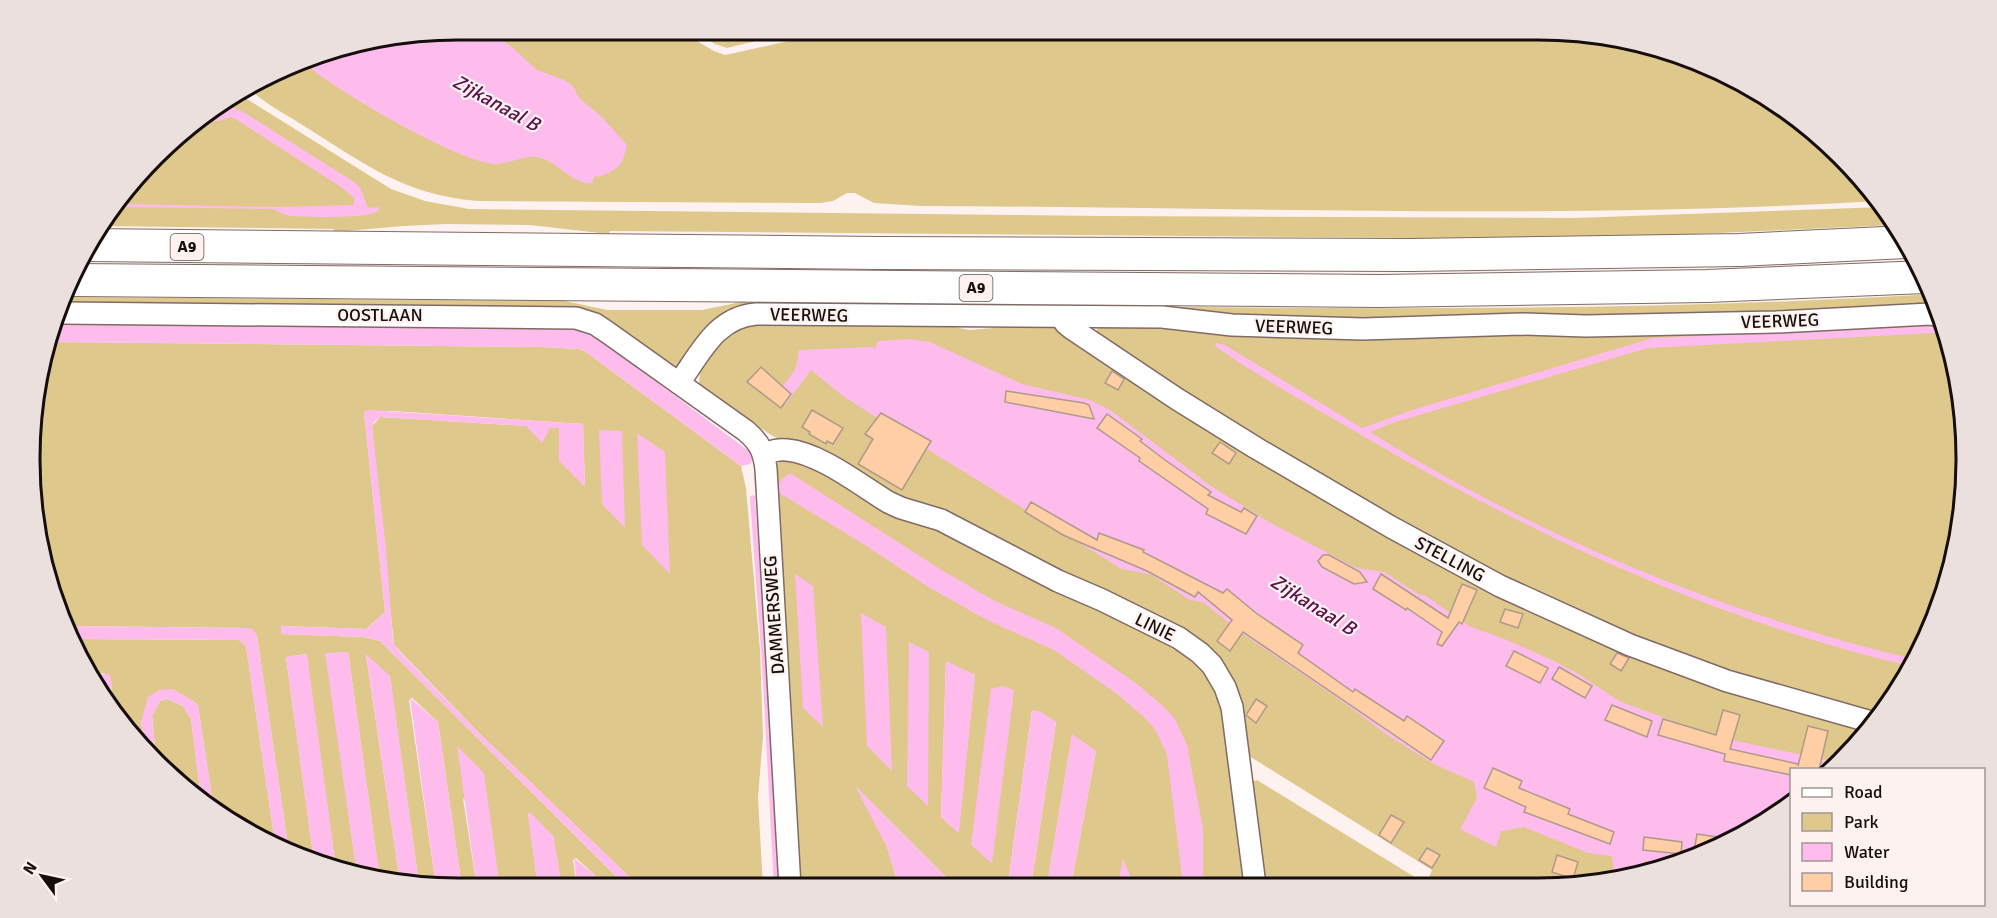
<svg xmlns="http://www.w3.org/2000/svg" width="1997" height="918" viewBox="0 0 1997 918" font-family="Signika,sans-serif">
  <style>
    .green { fill: #dfc88c; fill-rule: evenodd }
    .water { fill: #fdbcec }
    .building { fill: #ffcea5; stroke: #ad9a8b; stroke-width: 1.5 }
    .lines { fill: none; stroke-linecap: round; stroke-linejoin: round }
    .minor-casing { stroke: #816a65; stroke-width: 24 }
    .highway-casing { stroke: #816a65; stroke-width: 34 }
    .minor { stroke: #fff; stroke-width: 21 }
    .highway { stroke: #fff; stroke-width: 32 }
    .labels { text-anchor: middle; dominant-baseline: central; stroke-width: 4.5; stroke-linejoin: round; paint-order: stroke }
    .shield { fill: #fdf2ef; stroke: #5b5250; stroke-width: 1.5 }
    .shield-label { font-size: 16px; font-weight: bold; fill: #160e0c }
    .street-label { font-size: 18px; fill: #160e0c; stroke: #fdf2ef }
    .water-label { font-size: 20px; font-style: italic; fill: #5a114d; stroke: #fdf2ef }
    .rim { fill: none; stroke: #160e0c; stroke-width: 3 }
  </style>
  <rect width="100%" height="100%" fill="#fdf2ef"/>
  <!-- green -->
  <g class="green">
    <path d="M459 30H678L714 51 725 55 789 41 827 30H1538L1621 38 1702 63 1776 102 1841 155 1878 201C1560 220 1239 207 920 206L874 203 855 193H847L833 201 821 203 477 201C402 194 365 164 304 126 286 114 262 103 247 86L321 53Z"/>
    <polygon points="691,30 802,30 727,48 715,44"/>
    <polygon points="237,93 391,189 425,201 469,209 1101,216 1575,218 1884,207 1897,225 1627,237 1421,238 610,231 609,234 530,225 446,224 403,226 335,232 333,229 102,226 176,136"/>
    <path d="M1934 294 1938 308 1912 310 1415 321 750 309 675 371 600 322 63 309 68 297 565 301 607 310H702L741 302C1138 305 1537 318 1934 294Z"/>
    <polygon points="734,323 940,324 969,330 1053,323 1519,598 1872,726 1829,769 1792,770 1791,804 1702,855 1594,884 1259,885 1251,782 1257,780 1426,884 1432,870 1246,754 1220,668 771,435 703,389 699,382 700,370"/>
    <polygon points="1099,323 1943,323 1959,375 1967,459 1959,542 1934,623 1879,720 1703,669 1401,529 1095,336"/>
    <polygon points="51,342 542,347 579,349 586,352 741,466 746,488 760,650 763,736 758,798 763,887 640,887 479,733 394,645 372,426 380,417 559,428 560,461 585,486 583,424 392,411 364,412 385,612 366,629 282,626 282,634 363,637 380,641 627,887 601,888 597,877 576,858 573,860 577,888 562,888 553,836 528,813 538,888 500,888 493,843 463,798 477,888 462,888 438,722 412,698 409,700 436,886 419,884 390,677 366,655 400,882 380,880 348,652 326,654 357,874 336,868 306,654 286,657 314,861 289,852 257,636 247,628 69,626 38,542 30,459 38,376"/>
    <path d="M795 457 906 515 1116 616 1174 648 1199 666 1218 694 1223 708 1249 885 1134 886 1123 860 1118 886H1071L1096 751 1072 735 1047 886H1031L1056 722 1032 710 1008 883 1011 886H955L857 788 887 847 896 877 904 887H796L775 466 782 459ZM909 643 928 652V804ZM946 662 975 675 958 832 941 817Z"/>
    <polygon points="74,639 239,640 246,646 275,843 213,804 198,706 192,700 159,690 141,721 144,742 112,703 111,678 104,673 87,673"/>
    <polygon points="167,699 183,706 191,719 201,797 176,782 156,757 152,716 160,701"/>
  </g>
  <!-- water -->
  <g class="water">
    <path d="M459 30H487L513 48 537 70 562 79 572 85 580 99 601 116 627 145C623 166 618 169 599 177L596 175 592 181 594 183C574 187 558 161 537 157 524 155 509 164 496 164 458 163 336 90 305 64V60L321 53Z"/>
    <path d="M232 107 245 113 351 180 360 187 368 208 379 207 378 211C366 219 306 217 290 216 284 215 278 211 273 209L118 207 121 204 274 207 354 205V198L341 187 234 118 230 117 219 121H198C209 113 221 116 232 107Z"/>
    <polygon points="57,324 575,328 595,336 750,452 753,459 750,464 741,466 586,352 579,349 542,347 51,342"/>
    <path d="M1924 326 1936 327 1942 332 1945 346 1939 335 1933 333 1648 348 1392 423 1370 432C1534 535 1726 615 1914 659L1910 666C1716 621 1534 536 1363 436 1313 407 1262 379 1215 346L1216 343 1223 344 1362 428 1415 409 1653 338Z"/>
    <path d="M911 339 930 342 1022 384 1090 400 1110 410 1211 486 1269 522 1356 568 1384 572 1418 594 1426 596 1469 626 1507 640 1554 661 1580 675 1619 701 1686 726 1736 741 1836 762 1829 769 1792 770 1791 804 1702 855 1669 864 1644 861 1643 871 1615 879 1612 856 1588 853 1524 827 1501 831 1496 847 1460 829 1477 798 1474 782 1434 764 1389 736 1343 702 1243 634 1203 602 1190 600 1152 575 1122 569 912 440 843 396 811 370 785 405 776 399C784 378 800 374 798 350L873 347 875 349 878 341Z"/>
    <polygon points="369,410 583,424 585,487 559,461 559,428 550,428 542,443 526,426 380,417 374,422 372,427 386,548 393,641 397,649 479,733 640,887 627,887 380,641 363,637 281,634 281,626 366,629 385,612 364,412"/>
    <polygon points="599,430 622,431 625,528 602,504"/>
    <polygon points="637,433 665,452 670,574 642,545"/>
    <polygon points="790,473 940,569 995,601 1056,628 1137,684 1164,707 1175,719 1187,745 1203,828 1203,874 1205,886 1183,886 1167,755 1155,729 1144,717 1117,694 1054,650 987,620 930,588 865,545 776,491 781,480"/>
    <polygon points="752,495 755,496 781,887 774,887 762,664 750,497"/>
    <polygon points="795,574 813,586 823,727 803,708"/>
    <polygon points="861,613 886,627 892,771 867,746"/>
    <polygon points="69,626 247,628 253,629 257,636 289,852 275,843 246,646 239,640 74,639"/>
    <polygon points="909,642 929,652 928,806 907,786"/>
    <polygon points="348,652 380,880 357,874 325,653"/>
    <polygon points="307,654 336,868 314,861 286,657"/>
    <polygon points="366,654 390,676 419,884 400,882"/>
    <polygon points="946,661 975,675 959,833 941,817"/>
    <polygon points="87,673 109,674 111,678 112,703"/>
    <polygon points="1002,686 1014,690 992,864 971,845 991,689"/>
    <polygon points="173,689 192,700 198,706 213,804 201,797 191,719 183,706 167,699 160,701 152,717 156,757 144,742 141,722 148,697 159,690"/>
    <polygon points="410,698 438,722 462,888 436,886"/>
    <polygon points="1032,710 1041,712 1056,722 1031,886 1011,886 1008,884"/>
    <polygon points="1072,734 1096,751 1071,886 1047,886"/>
    <polygon points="457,746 484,773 500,888 477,888"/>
    <polygon points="855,786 955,886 902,885 896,877 887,847"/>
    <polygon points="530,812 553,836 562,888 538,888 528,815"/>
    <polygon points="574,858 597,877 601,888 577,888"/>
    <polygon points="1123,859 1134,886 1118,886"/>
  </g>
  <!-- building -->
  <g class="building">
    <polygon points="761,367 791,394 781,408 747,382"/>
    <polygon points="1112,371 1124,379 1118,390 1105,383"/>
    <polygon points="1006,391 1084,403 1089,405 1094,419 1005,402"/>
    <polygon points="812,410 843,428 833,444 827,441 826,444 809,434 810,432 802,427"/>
    <polygon points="881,413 931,441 902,490 858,464 873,439 865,434"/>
    <polygon points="1107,414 1142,439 1140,441 1165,460 1211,492 1208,495 1241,512 1244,508 1257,516 1246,534 1206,514 1208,509 1139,461 1140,458 1097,428"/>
    <polygon points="1220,442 1236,453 1229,464 1212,453"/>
    <polygon points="1031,502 1097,540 1099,533 1144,550 1143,552 1223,593 1227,589 1256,613 1303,645 1298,653 1353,692 1355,689 1404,721 1407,716 1444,741 1431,760 1243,632 1230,651 1217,641 1232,620 1198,592 1195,597 1147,571 1093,548 1094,547 1093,548 1063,535 1025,512"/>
    <polygon points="1323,555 1329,555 1360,572 1367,582 1354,584 1322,567 1318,561"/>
    <polygon points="1381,574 1448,618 1462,584 1477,590 1462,624 1459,622 1442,646 1437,644 1442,632 1407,608 1406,610 1373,589"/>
    <polygon points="1505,609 1523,614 1518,628 1500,622"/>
    <polygon points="1514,651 1548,668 1540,683 1506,666"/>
    <polygon points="1617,653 1629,658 1621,671 1610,664"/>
    <polygon points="1559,667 1592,686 1585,698 1552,679"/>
    <polygon points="1256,699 1267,706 1256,723 1246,715"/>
    <polygon points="1612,705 1652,721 1647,737 1605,720"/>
    <polygon points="1723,710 1740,715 1730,749 1798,764 1798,766 1808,726 1828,731 1819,770 1791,770 1791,775 1724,761 1725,754 1658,735 1663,719 1716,735"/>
    <polygon points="1493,768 1522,781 1519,788 1570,809 1568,814 1614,832 1610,844 1524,812 1526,807 1484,788"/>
    <polygon points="1391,815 1404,822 1391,843 1379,835"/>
    <polygon points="1697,834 1731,839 1707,853 1694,851"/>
    <polygon points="1644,837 1682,842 1681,854 1643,850"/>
    <polygon points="1427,848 1440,855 1432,868 1419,860"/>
    <polygon points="1557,855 1578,862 1573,879 1552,872"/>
  </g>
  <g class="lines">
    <defs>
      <g id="minor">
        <path d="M62 313 576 318 595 324 607 332 746 431C760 443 764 452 766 469L790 887"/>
        <polyline points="1064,318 1065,323 1071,328 1177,399 1256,448 1391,527 1500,586 1630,645 1727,681 1875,723"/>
        <path d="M679 383C700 354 716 317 756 314L1162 317 1232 325 1363 329 1521 324 1586 326 1776 322 1930 314 1941 316"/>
        <path d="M764 454C772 451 778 449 787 450 820 453 860 485 888 502L901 508 941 520 1058 581 1102 600 1179 638 1200 653 1212 665 1225 687 1232 707 1255 885"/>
      </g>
      <g id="highway">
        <polyline points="87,245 878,253 1411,255 1739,250 1906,242"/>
        <polyline points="74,280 1379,291 1707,286 1925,277"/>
      </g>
    </defs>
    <!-- minor casing -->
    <use href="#minor" class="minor-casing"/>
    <!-- highway casing -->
    <use href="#highway" class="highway-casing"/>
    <!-- minor -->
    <use href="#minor" class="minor"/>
    <!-- highway -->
    <use href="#highway" class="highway"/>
  </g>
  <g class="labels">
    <!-- shield labels -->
    <g class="shield">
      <rect x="170.5" y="234" width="33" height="26" rx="4.5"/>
      <rect x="959.5" y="275" width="33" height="26" rx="4.5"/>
    </g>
    <g class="shield-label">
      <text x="187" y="247">A9</text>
      <text x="976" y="288">A9</text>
    </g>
    <!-- street labels -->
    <g class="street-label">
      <text x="380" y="315">OOSTLAAN</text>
      <text transform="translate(809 315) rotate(1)">VEERWEG</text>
      <text transform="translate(1780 321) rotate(-2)">VEERWEG</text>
      <text transform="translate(1294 327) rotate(2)">VEERWEG</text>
      <text transform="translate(1450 559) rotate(28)">STELLING</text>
      <text transform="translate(774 615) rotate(-94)">DAMMERSWEG</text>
      <text transform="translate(1155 627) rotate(26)">LINIE</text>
    </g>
    <!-- water labels -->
    <g class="water-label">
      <text transform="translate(496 103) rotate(29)">Zijkanaal B</text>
      <text transform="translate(1313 605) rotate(32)">Zijkanaal B</text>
    </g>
  </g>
  <!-- crop -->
  <path d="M0 0H1997V918H0ZM458 40H1538A418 418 0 0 1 1956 458V460A418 418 0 0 1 1538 878H458A418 418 0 0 1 40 460V458A418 418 0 0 1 458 40Z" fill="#ebe0dd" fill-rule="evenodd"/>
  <path class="rim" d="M458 40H1538A418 418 0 0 1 1956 458V460A418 418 0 0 1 1538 878H458A418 418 0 0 1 40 460V458A418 418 0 0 1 458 40Z"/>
  <!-- legend -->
  <rect x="1790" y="768" width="195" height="138" fill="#fdf2ef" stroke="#a19794" stroke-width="1.5"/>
  <rect x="1802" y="788" width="30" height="9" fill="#ffffff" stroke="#a19794" stroke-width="1.5"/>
  <text x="1844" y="798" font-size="18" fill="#160e0c">Road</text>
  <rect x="1802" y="813" width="30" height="18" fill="#dfc88c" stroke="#a19794" stroke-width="1.5"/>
  <text x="1844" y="828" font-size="18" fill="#160e0c">Park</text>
  <rect x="1802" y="843" width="30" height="18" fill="#fdbcec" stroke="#a19794" stroke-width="1.5"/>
  <text x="1844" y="858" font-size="18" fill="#160e0c">Water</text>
  <rect x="1802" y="873" width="30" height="18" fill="#ffcea5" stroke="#a19794" stroke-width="1.5"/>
  <text x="1844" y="888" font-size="18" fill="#160e0c">Building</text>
  <!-- north arrow -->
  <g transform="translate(42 876) rotate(303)" stroke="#fdf2ef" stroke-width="4.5" paint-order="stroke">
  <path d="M0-4.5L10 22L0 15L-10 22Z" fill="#160e0c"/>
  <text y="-9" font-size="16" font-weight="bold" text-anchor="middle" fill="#160e0c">N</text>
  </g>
</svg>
